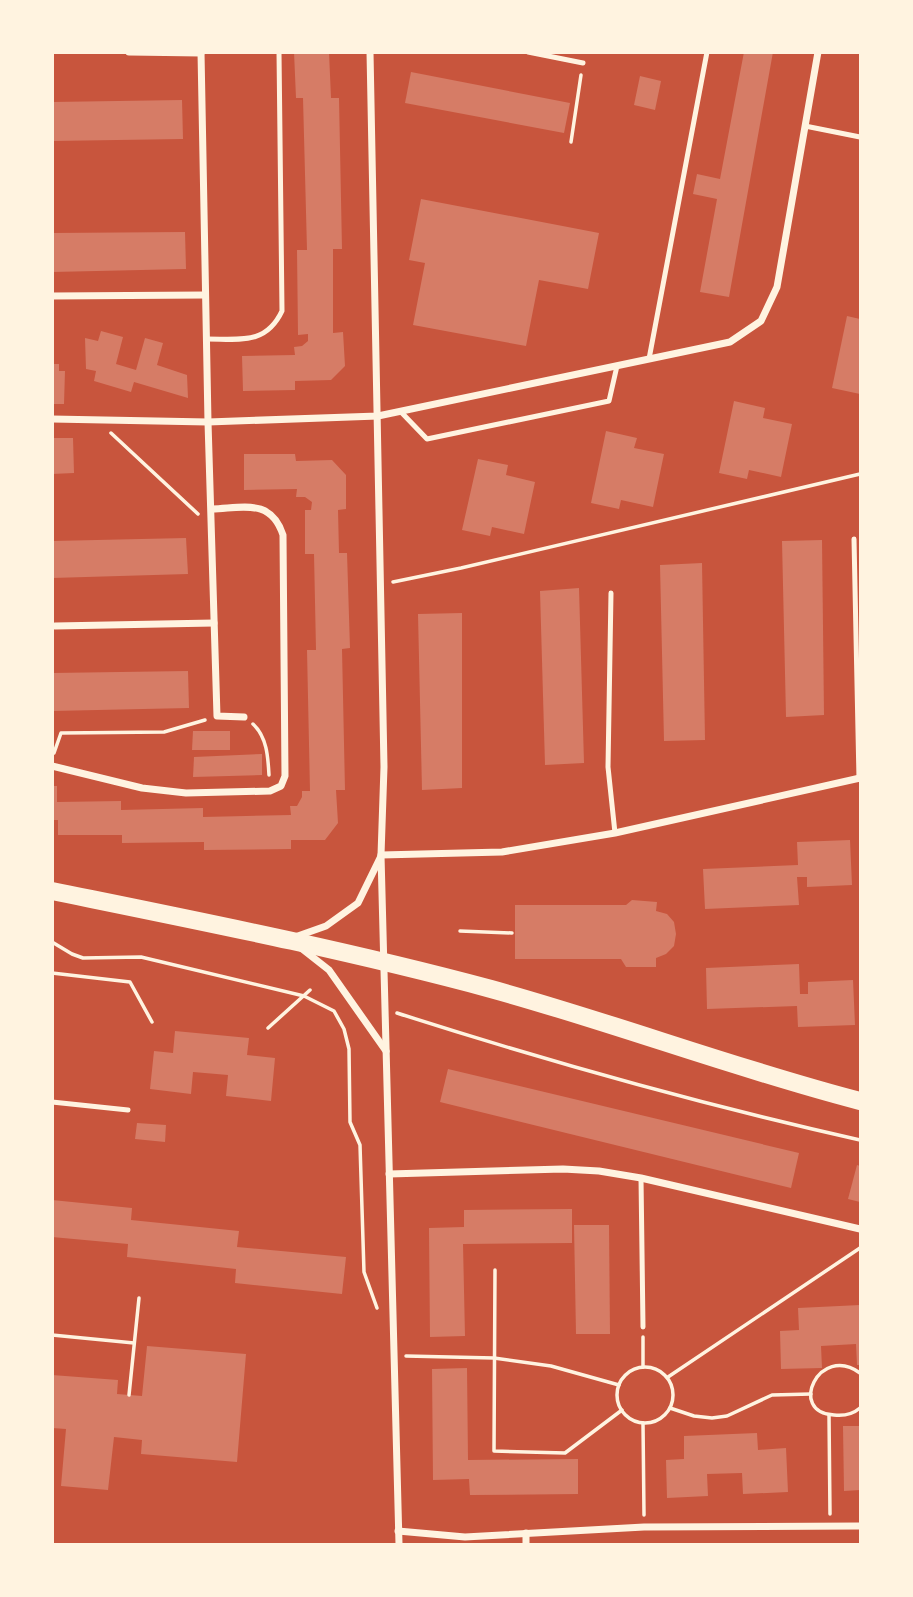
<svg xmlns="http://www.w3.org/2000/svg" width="913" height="1597" viewBox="0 0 913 1597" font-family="'Golos Text',sans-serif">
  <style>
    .building { fill: #d67c66 }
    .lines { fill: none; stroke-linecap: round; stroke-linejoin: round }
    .path { stroke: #fff3e0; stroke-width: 3.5 }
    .service { stroke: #fff3e0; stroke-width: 5 }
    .minor { stroke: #fff3e0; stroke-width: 7 }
    .primary { stroke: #fff3e0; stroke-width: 18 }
  </style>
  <rect width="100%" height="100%" fill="#c8553d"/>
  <!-- building -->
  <g class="building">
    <polygon points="294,52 329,52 331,98 339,98 342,249 333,249 333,333 343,332 345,366 331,380 295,381 295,390 243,391 242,356 295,355 294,347 302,346 308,341 308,334 298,335 297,250 307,250 303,98 296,98"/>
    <polygon points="744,52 773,52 729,297 700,292 717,199 693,194 697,174 720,179"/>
    <polygon points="411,72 570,103 564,133 405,103"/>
    <polygon points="640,76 661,81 655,110 634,105"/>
    <polygon points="182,100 183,139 52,141 52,102"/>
    <polygon points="421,199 599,233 588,289 539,280 526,346 413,325 425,263 409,260"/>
    <polygon points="185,232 186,269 52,272 52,233"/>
    <polygon points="847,316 860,319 860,394 832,388"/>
    <polygon points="101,331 123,337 116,364 136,370 145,338 163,343 157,365 187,375 188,398 134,382 131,392 94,381 96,371 86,369 85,338 98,341"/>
    <polygon points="52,364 59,364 59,371 65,371 64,404 52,404"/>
    <polygon points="734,401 765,408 763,418 792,424 781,477 749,470 747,479 719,473"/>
    <polygon points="606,431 637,438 634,448 664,454 653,507 621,500 619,509 591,503"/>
    <polygon points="52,438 73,438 74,473 52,474"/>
    <polygon points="244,454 295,454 296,461 332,460 346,475 346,509 338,510 339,553 347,553 350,648 342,649 345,790 336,790 338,823 325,840 291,840 291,849 204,850 204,842 122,843 122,835 58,835 58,820 52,820 52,786 57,786 57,802 121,801 121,810 203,808 203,817 291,815 290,806 297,806 302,797 302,791 310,791 307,650 316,650 314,554 305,554 305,510 311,510 312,502 305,497 296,497 297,489 244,490"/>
    <polygon points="478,459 508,465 506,475 535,482 524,534 492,527 490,536 462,530"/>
    <polygon points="186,538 188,574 52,578 52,541"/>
    <polygon points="822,540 824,715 786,717 782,541"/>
    <polygon points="702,563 705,740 664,741 660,565"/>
    <polygon points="579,588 584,763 545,765 540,591"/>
    <polygon points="462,613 462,788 422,790 418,614"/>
    <polygon points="188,671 189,708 52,711 52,673"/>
    <polygon points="193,731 230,731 230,750 192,750"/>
    <polygon points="262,754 262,775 193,777 194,757"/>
    <polygon points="850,840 852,885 807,887 807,877 797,877 799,905 705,909 703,869 798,865 797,842"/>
    <polygon points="632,900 657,902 656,911 667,914 674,922 676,934 674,946 666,954 656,958 656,967 626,967 621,959 515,959 515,905 626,905"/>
    <polygon points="799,964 800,994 808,994 808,982 853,980 855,1025 798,1027 797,1006 707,1009 706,968"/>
    <polygon points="175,1031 249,1038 247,1055 275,1058 271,1101 226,1096 228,1075 193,1072 191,1094 150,1089 154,1051 173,1053"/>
    <polygon points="448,1069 799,1153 791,1188 440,1102"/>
    <polygon points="137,1123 166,1125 165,1142 135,1139"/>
    <polygon points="857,1165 860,1166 860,1202 848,1199"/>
    <polygon points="52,1200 132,1208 131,1220 239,1231 237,1247 346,1257 342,1294 235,1283 236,1269 127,1257 128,1244 52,1237"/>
    <polygon points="572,1209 572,1243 463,1244 465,1336 430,1337 429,1228 464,1227 464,1210"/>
    <polygon points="574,1225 609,1225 610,1334 576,1334"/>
    <polygon points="860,1305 860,1365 857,1365 856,1344 821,1346 822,1368 781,1369 780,1331 799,1330 798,1308"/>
    <polygon points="147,1346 246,1354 237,1462 141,1454 142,1440 114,1437 108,1490 61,1486 66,1429 52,1428 52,1375 118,1380 117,1394 142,1396"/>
    <polygon points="467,1368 468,1460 578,1459 578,1494 470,1495 469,1479 433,1480 432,1369"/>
    <polygon points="843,1426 860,1426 860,1490 844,1491"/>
    <polygon points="757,1433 758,1450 786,1448 788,1492 743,1494 742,1473 707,1474 708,1496 667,1498 666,1460 684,1459 684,1436"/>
  </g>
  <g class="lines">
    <!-- path -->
    <g class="path">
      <polyline points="571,142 581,75"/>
      <polyline points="111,433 198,514"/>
      <polyline points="393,582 461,568 860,474"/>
      <path d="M253 724C267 737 268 757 269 775"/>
      <polyline points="54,753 61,733 164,732 205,720"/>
      <polyline points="460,931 512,933"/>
      <polyline points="52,942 72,954 83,958 141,957 304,996 334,1011 344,1029 349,1049 350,1122 360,1145 364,1272 377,1308"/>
      <polyline points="52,973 130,982 152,1022"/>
      <path d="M397 1013C550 1062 704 1105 860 1140"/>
      <polyline points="268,1028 310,990"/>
      <polyline points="495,1270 494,1451 565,1453 622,1410"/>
      <polyline points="52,1335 134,1343"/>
      <polyline points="643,1337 643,1367"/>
      <polyline points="406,1356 494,1358 551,1366 619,1385"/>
      <circle cx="645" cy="1395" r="28"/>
      <path d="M860 1373C819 1343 787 1413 834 1415 843 1416 853 1414 860 1408"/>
      <polyline points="668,1377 860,1248"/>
      <polyline points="129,1395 139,1298"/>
      <polyline points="670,1408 694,1416 712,1418 727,1416 772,1395 811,1394"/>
      <polyline points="829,1415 830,1514"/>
      <polyline points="643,1423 644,1515"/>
    </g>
    <!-- service -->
    <g class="service">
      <polyline points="528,52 583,63"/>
      <polyline points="805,126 860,137"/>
      <path d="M207 339C240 339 266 345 282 311L279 52"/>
      <polyline points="649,359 707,52"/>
      <polyline points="401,412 427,439 609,401 617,366"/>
      <polyline points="854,539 859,779"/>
      <polyline points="611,593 608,767 615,833"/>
      <polyline points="52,1102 128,1110"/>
      <polyline points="641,1178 643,1327"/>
    </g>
    <!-- minor -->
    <g class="minor">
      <polyline points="129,52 201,53"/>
      <polyline points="201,52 208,422 217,716 244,717"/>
      <polyline points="370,52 384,767 381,855 399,1544"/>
      <polyline points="52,296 205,295"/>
      <polyline points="52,419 208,422 378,416 730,342 761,321 777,287 818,52"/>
      <polyline points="55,626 214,623"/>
      <path d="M52 766 142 788 186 793 270 791 281 786 285 776 283 535C271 498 243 508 212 509"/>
      <polyline points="381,855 502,852 615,833 860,778"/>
      <polyline points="295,937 326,926 358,903 381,856"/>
      <polyline points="301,948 329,970 386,1051"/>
      <polyline points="389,1174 563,1169 599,1171 641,1178 860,1229"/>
      <polyline points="398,1531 465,1537 644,1527 860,1526"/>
      <polyline points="526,1533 526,1544"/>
    </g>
    <!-- primary -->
    <path class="primary" d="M52 891C199 921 346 950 491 989 615 1023 736 1069 860 1101"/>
  </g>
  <!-- border -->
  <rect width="913" height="1597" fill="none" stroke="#fff3e0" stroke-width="108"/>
</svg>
